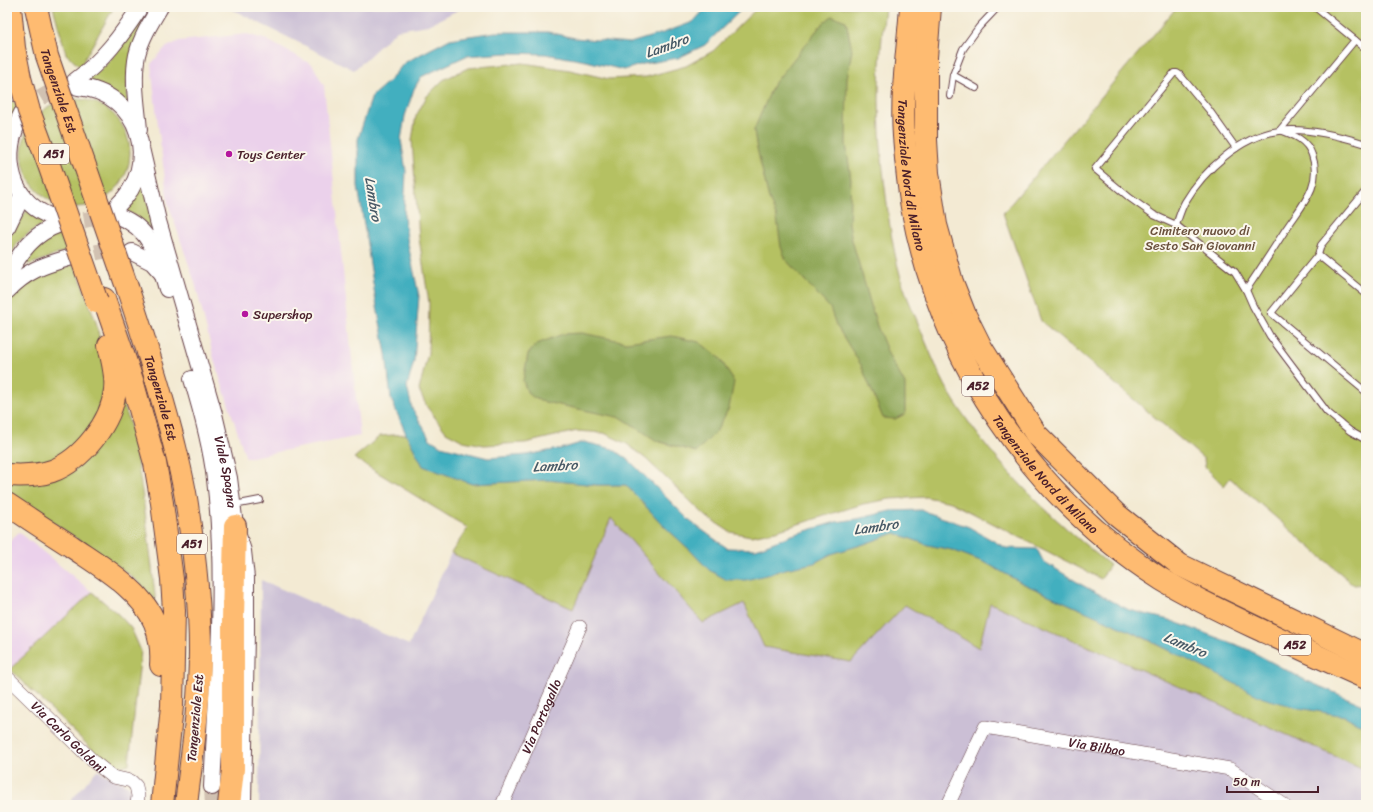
<svg xmlns="http://www.w3.org/2000/svg" width="1373" height="812" viewBox="0 0 1373 812" font-family="Sriracha,sans-serif">
  <style>
    .built { fill: #ebd1eb }
    .industrial { fill: #cbbfd5 }
    .green { fill: #b5c162; stroke: #807046 }
    .forest { fill: #90a758; stroke: #6d6342 }
    .water { fill: #42afbf; stroke: #466775 }
    .lines { fill: none; stroke-linecap: round; stroke-linejoin: round }
    .tertiary-tunnel { stroke: #d1c1b1; stroke-width: 16; stroke-dasharray: 16 8; stroke-linecap: butt }
    .service-casing { stroke: #633d44; stroke-width: 8 }
    .minor-casing { stroke: #633d44; stroke-width: 14 }
    .tertiary-casing { stroke: #633d44; stroke-width: 18 }
    .motorway-casing { stroke: #633d44; stroke-width: 24 }
    .service { stroke: #fff; stroke-width: 6 }
    .minor { stroke: #fff; stroke-width: 13 }
    .tertiary { stroke: #fff; stroke-width: 16 }
    .motorway { stroke: #febb71; stroke-width: 22 }
    .motorway-bridge-casing { stroke: #633d44; stroke-width: 24; stroke-linecap: butt }
    .motorway-bridge { stroke: #febb71; stroke-width: 22 }
    .poi-dot { fill: #b5179e; stroke: #fbf7ec; stroke-width: 1.5 }
    .labels { text-anchor: middle; dominant-baseline: central; stroke-width: 4; stroke-linejoin: round; paint-order: stroke }
    .shield { fill: #fbf7ec; stroke: #7f6065; stroke-width: 1 }
    .shield-label { font-size: 12px; font-weight: bold; fill: #4a1f2b }
    .street-label { font-size: 13px; fill: #4a1f2b; stroke: #fbf7ec }
    .poi-label { font-size: 13px; fill: #4a1f2b; stroke: #fbf7ec; text-anchor: start }
    .park-label { font-size: 13px; fill: #6a503c; stroke: #fbf7ec }
    .water-label { font-size: 14px; font-style: italic; fill: #475966; stroke: #fbf7ec }
  </style>
  <rect width="100%" height="100%" fill="#fbf7ec"/>
  <filter id="ink" filterUnits="userSpaceOnUse"><feTurbulence type="fractalNoise" baseFrequency=".025" numOctaves="2"/><feDisplacementMap in="SourceGraphic" scale="8" xChannelSelector="R" yChannelSelector="G"/><feConvolveMatrix kernelMatrix="1 2 1 2 8 2 1 2 1" color-interpolation-filters="sRGB"/></filter>
  <filter id="wash" filterUnits="userSpaceOnUse"><feTurbulence type="fractalNoise" baseFrequency=".012" numOctaves="4" result="noise"/><feDisplacementMap in="SourceGraphic" scale="16" xChannelSelector="R" yChannelSelector="G"/><feGaussianBlur stdDeviation="0.9" result="paint"/><feColorMatrix in="noise" values="0 0 0 0 0 0 0 0 0 0 0 0 0 0 0 0 0 1.4 0 .05"/><feComposite in="paint" operator="in"/></filter>
  <g filter="url(#wash)">
    <rect width="100%" height="100%" fill="#f3ead3"/>
    <!-- built -->
    <g class="built">
      <polygon points="247,34 267,40 313,65 324,86 360,436 246,458 215,363 195,283 168,203 156,109 151,64 165,48 179,41"/>
      <polygon points="19,532 92,592 7,672 7,544"/>
    </g>
    <!-- industrial -->
    <g class="industrial">
      <polygon points="227,7 486,7 460,9 428,25 397,30 354,70"/>
      <polygon points="589,7 644,7 630,12 617,14"/>
      <polygon points="611,518 703,623 744,602 851,662 905,605 979,648 990,603 1364,769 1366,772 1366,805 259,805 261,580 409,645 451,553 573,609"/>
      <polygon points="97,770 129,786 133,789 133,805 67,805"/>
    </g>
    <!-- green -->
    <g class="green">
      <polygon points="53,7 114,7 80,67 66,54"/>
      <polygon points="148,7 152,7 127,87 128,107 83,84 106,65 129,37"/>
      <path d="M758 7H885C883 26 881 45 880 64 877 111 881 158 887 204 890 231 895 259 903 285 908 301 916 317 922 333 932 357 941 380 955 402 996 466 1051 518 1110 565L1101 579 951 502 926 497 890 499 863 504 776 531 751 536 730 532 707 517 646 459 627 444 604 433 577 431 525 443 484 445 463 441 446 432 427 407 419 390 428 353 429 303 419 238 412 140 416 116 427 96 443 80 468 68 523 63 570 70 609 79 646 77 686 66 713 51Z"/>
      <polygon points="1177,7 1366,7 1366,584 1354,585 1230,478 1224,486 1205,467 1204,459 1041,321 1003,213"/>
      <polygon points="7,98 19,105 11,120 7,107"/>
      <circle cx="76" cy="153" r="54"/>
      <path d="M143 177 156 241C148 222 139 217 121 209Z"/>
      <polygon points="30,206 49,220 28,234 19,241 7,260 7,240"/>
      <polygon points="63,229 69,250 31,264 25,263 24,260 37,244"/>
      <polygon points="75,264 96,322 107,372 109,397 90,434 49,463 7,469 7,299 33,279"/>
      <path d="M121 402C136 416 153 576 156 605L140 584 130 575 7 491V480L49 479Z"/>
      <polygon points="406,434 423,466 472,484 547,480 597,485 626,485 665,527 690,550 709,570 766,575 785,569 814,563 831,554 864,544 895,533 928,545 952,550 986,563 1022,583 1073,606 1109,621 1201,666 1299,708 1345,716 1366,728 1366,772 1364,769 990,603 979,648 905,605 851,662 764,647 744,603 703,623 611,518 573,609 451,553 468,528 354,458 380,436"/>
      <polygon points="92,592 119,615 131,628 141,651 129,764 118,767 106,763 10,669"/>
    </g>
    <!-- forest -->
    <g class="forest">
      <polygon points="832,16 846,21 852,50 847,78 846,144 851,179 849,223 852,240 877,326 889,356 905,384 905,414 895,419 883,418 861,365 836,325 830,308 786,260 781,247 777,218 769,199 756,144 754,130 773,85 821,25"/>
      <polygon points="582,333 626,342 672,336 699,342 720,358 734,382 729,408 716,432 696,452 657,441 622,418 540,401 528,394 523,381 528,354 537,344 563,334"/>
    </g>
    <!-- water -->
    <polygon class="water" points="707,7 744,7 705,45 678,58 643,64 624,70 586,61 545,54 508,53 466,56 421,77 414,89 405,116 401,140 406,171 404,217 408,244 419,296 414,361 407,387 412,408 430,439 441,446 488,458 527,455 564,448 584,442 613,449 632,463 691,522 727,548 756,549 792,535 836,522 857,519 891,511 921,510 969,527 1006,548 1037,549 1043,561 1082,585 1129,610 1169,620 1245,648 1305,680 1366,706 1366,728 1345,716 1299,708 1263,698 1145,638 1022,583 986,563 952,550 928,545 895,533 864,544 831,554 814,563 785,569 766,575 746,580 727,580 709,570 690,550 665,527 626,485 597,485 547,480 472,484 423,466 406,434 391,399 386,354 375,296 358,186 358,139 372,96 390,80 404,63 450,39 495,32 548,32 575,38 630,43 663,33 693,22"/>
  </g>
  <g filter="url(#ink)">
    <g class="lines">
      <!-- tertiary-tunnel -->
      <g class="tertiary-tunnel">
        <path d="M22 113C38 96 55 88 78 87"/>
        <path d="M60 219C77 223 95 220 110 210"/>
        <polyline points="72,257 108,250 124,250"/>
        <polyline points="212,787 213,805"/>
      </g>
      <defs>
        <g id="service">
          <polyline points="1315,7 1366,49"/>
          <polyline points="976,88 953,75 963,49 979,27 998,7"/>
          <polyline points="950,96 953,75"/>
          <polyline points="1236,148 1209,110 1180,75 1177,73 1174,73 1095,169 1130,198 1154,215 1176,225 1235,272 1246,290 1253,306 1270,336 1327,412 1350,431 1366,440"/>
          <polyline points="1366,194 1364,193 1321,245 1318,255 1271,313 1366,392"/>
          <path d="M1176 225C1179 217 1181 209 1185 202 1204 170 1241 136 1279 131 1306 127 1340 136 1366 144"/>
          <polyline points="1318,255 1366,294"/>
          <path d="M1246 290C1260 270 1273 249 1286 229 1301 206 1323 185 1312 155 1307 140 1294 135 1280 130L1355 40"/>
          <polyline points="234,505 260,500"/>
        </g>
        <g id="minor">
          <path id="s1" d="M7 677 94 762 113 777 131 781 136 786 138 796 137 805"/>
          <path id="s2" d="M502 805 580 627"/>
          <path id="s3" d="M948 805 985 727 1230 769 1284 805"/>
        </g>
        <g id="tertiary">
          <path d="M75 81C103 61 122 35 140 7"/>
          <polyline points="7,87 17,94"/>
          <path d="M78 87C140 92 162 165 117 206"/>
          <path d="M22 113C0 155 8 204 58 219"/>
          <path d="M139 130C137 106 132 79 137 55 141 38 151 22 160 7"/>
          <path id="s4" d="M141 148 158 221 214 414 229 478 235 526 243 551 246 578V632L243 805"/>
          <path d="M120 217C152 229 158 259 167 289"/>
          <polyline points="7,227 22,196"/>
          <polyline points="132,252 152,262 160,271"/>
          <path d="M7 275C22 251 32 234 60 224"/>
          <path d="M7 291C28 269 45 265 72 257"/>
          <path d="M192 379C202 412 211 445 215 479 227 581 217 685 212 787"/>
        </g>
        <g id="motorway">
          <path id="s5" d="M911 7C908 50 901 93 904 136 906 160 908 184 912 207 940 359 1031 496 1161 579 1194 599 1229 615 1265 632 1298 647 1332 663 1366 678"/>
          <polyline points="930,7 926,57 926,140 928,173 936,225 952,282 965,315 982,349 1036,434 1116,514 1180,565 1366,655"/>
          <path id="s6" d="M128 290C144 338 159 386 172 435 178 460 185 486 188 512 195 558 200 605 200 651 200 702 192 754 186 805"/>
          <polyline points="104,299 132,380 155,463 162,503 172,579 174,611 172,706 162,805"/>
          <path d="M7 475C23 476 37 476 52 471 82 460 112 422 115 390 117 375 112 360 109 345"/>
          <path d="M7 504C28 518 49 532 71 546 100 566 141 589 155 623 160 636 162 651 161 665"/>
          <polyline points="229,805 233,769 233,620 235,526"/>
        </g>
      </defs>
      <!-- service casing -->
      <use href="#service" class="service-casing"/>
      <!-- minor casing -->
      <use href="#minor" class="minor-casing"/>
      <!-- tertiary casing -->
      <use href="#tertiary" class="tertiary-casing"/>
      <!-- motorway casing -->
      <use href="#motorway" class="motorway-casing"/>
      <!-- service -->
      <use href="#service" class="service"/>
      <!-- minor -->
      <use href="#minor" class="minor"/>
      <!-- tertiary -->
      <use href="#tertiary" class="tertiary"/>
      <!-- motorway -->
      <use href="#motorway" class="motorway"/>
      <defs>
        <g id="motorway-bridge">
          <polyline points="10,7 14,48 20,78 29,111 49,165 97,302"/>
          <path id="s7" d="M36 7 47 56 128 290"/>
        </g>
      </defs>
      <!-- motorway-bridge casing -->
      <use href="#motorway-bridge" class="motorway-bridge-casing"/>
      <!-- motorway-bridge -->
      <use href="#motorway-bridge" class="motorway-bridge"/>
    </g>
  </g>
  <!-- markers -->
  <g class="poi-dot">
    <circle cx="229" cy="154" r="4"/>
    <circle cx="245" cy="314" r="4"/>
  </g>
  <g class="labels">
    <!-- shield labels -->
    <g class="shield">
      <rect x="39" y="144" width="30" height="20" rx="3"/>
      <rect x="962" y="376" width="32" height="20" rx="3"/>
      <rect x="177" y="534" width="30" height="20" rx="3"/>
      <rect x="1279" y="635" width="32" height="20" rx="3"/>
    </g>
    <g class="shield-label">
      <text x="54" y="154">A51</text>
      <text x="978" y="386">A52</text>
      <text x="192" y="544">A51</text>
      <text x="1295" y="645">A52</text>
    </g>
    <!-- street labels -->
    <g class="street-label">
      <text stroke="none"><textPath href="#s7" startOffset="87">Tangenziale Est</textPath></text>
      <text stroke="none"><textPath href="#s5" startOffset="169">Tangenziale Nord di Milano</textPath></text>
      <text stroke="none"><textPath href="#s6" startOffset="113">Tangenziale Est</textPath></text>
      <text stroke="none"><textPath href="#s4" startOffset="335">Viale Spagna</textPath></text>
      <text stroke="none"><textPath href="#s5" startOffset="504">Tangenziale Nord di Milano</textPath></text>
      <text stroke="none"><textPath href="#s2" startOffset="97">Via Portogallo</textPath></text>
      <text transform="translate(195 718) rotate(-85)">Tangenziale Est</text>
      <text stroke="none"><textPath href="#s1" startOffset="86">Via Carlo Goldoni</textPath></text>
      <text stroke="none"><textPath href="#s3" startOffset="200">Via Bilbao</textPath></text>
    </g>
    <!-- poi labels -->
    <g class="poi-label">
      <text x="237" y="154">Toys Center</text>
      <text x="253" y="314">Supershop</text>
    </g>
    <!-- park labels -->
    <g class="park-label">
      <text x="1200" y="230">Cimitero nuovo di<tspan x="1200" dy="15">Sesto San Giovanni</tspan></text>
    </g>
    <!-- water labels -->
    <g class="water-label">
      <text transform="translate(667 46) rotate(-20)">Lambro</text>
      <text transform="translate(373 199) rotate(81)">Lambro</text>
      <text transform="translate(555 466) rotate(-3)">Lambro</text>
      <text transform="translate(876 527) rotate(-8)">Lambro</text>
      <text transform="translate(1185 645) rotate(23)">Lambro</text>
    </g>
  </g>
  <!-- margin -->
  <rect width="1373" height="812" fill="none" stroke="#fbf7ec" stroke-width="24"/>
  <!-- scale -->
  <path d="M1227 786v6h91v-6" fill="none" stroke="#4a1f2b" stroke-width="2"/>
  <text x="1233" y="786" font-size="12" fill="#4a1f2b" stroke="#fbf7ec" stroke-width="3" paint-order="stroke">50 m</text>
</svg>
